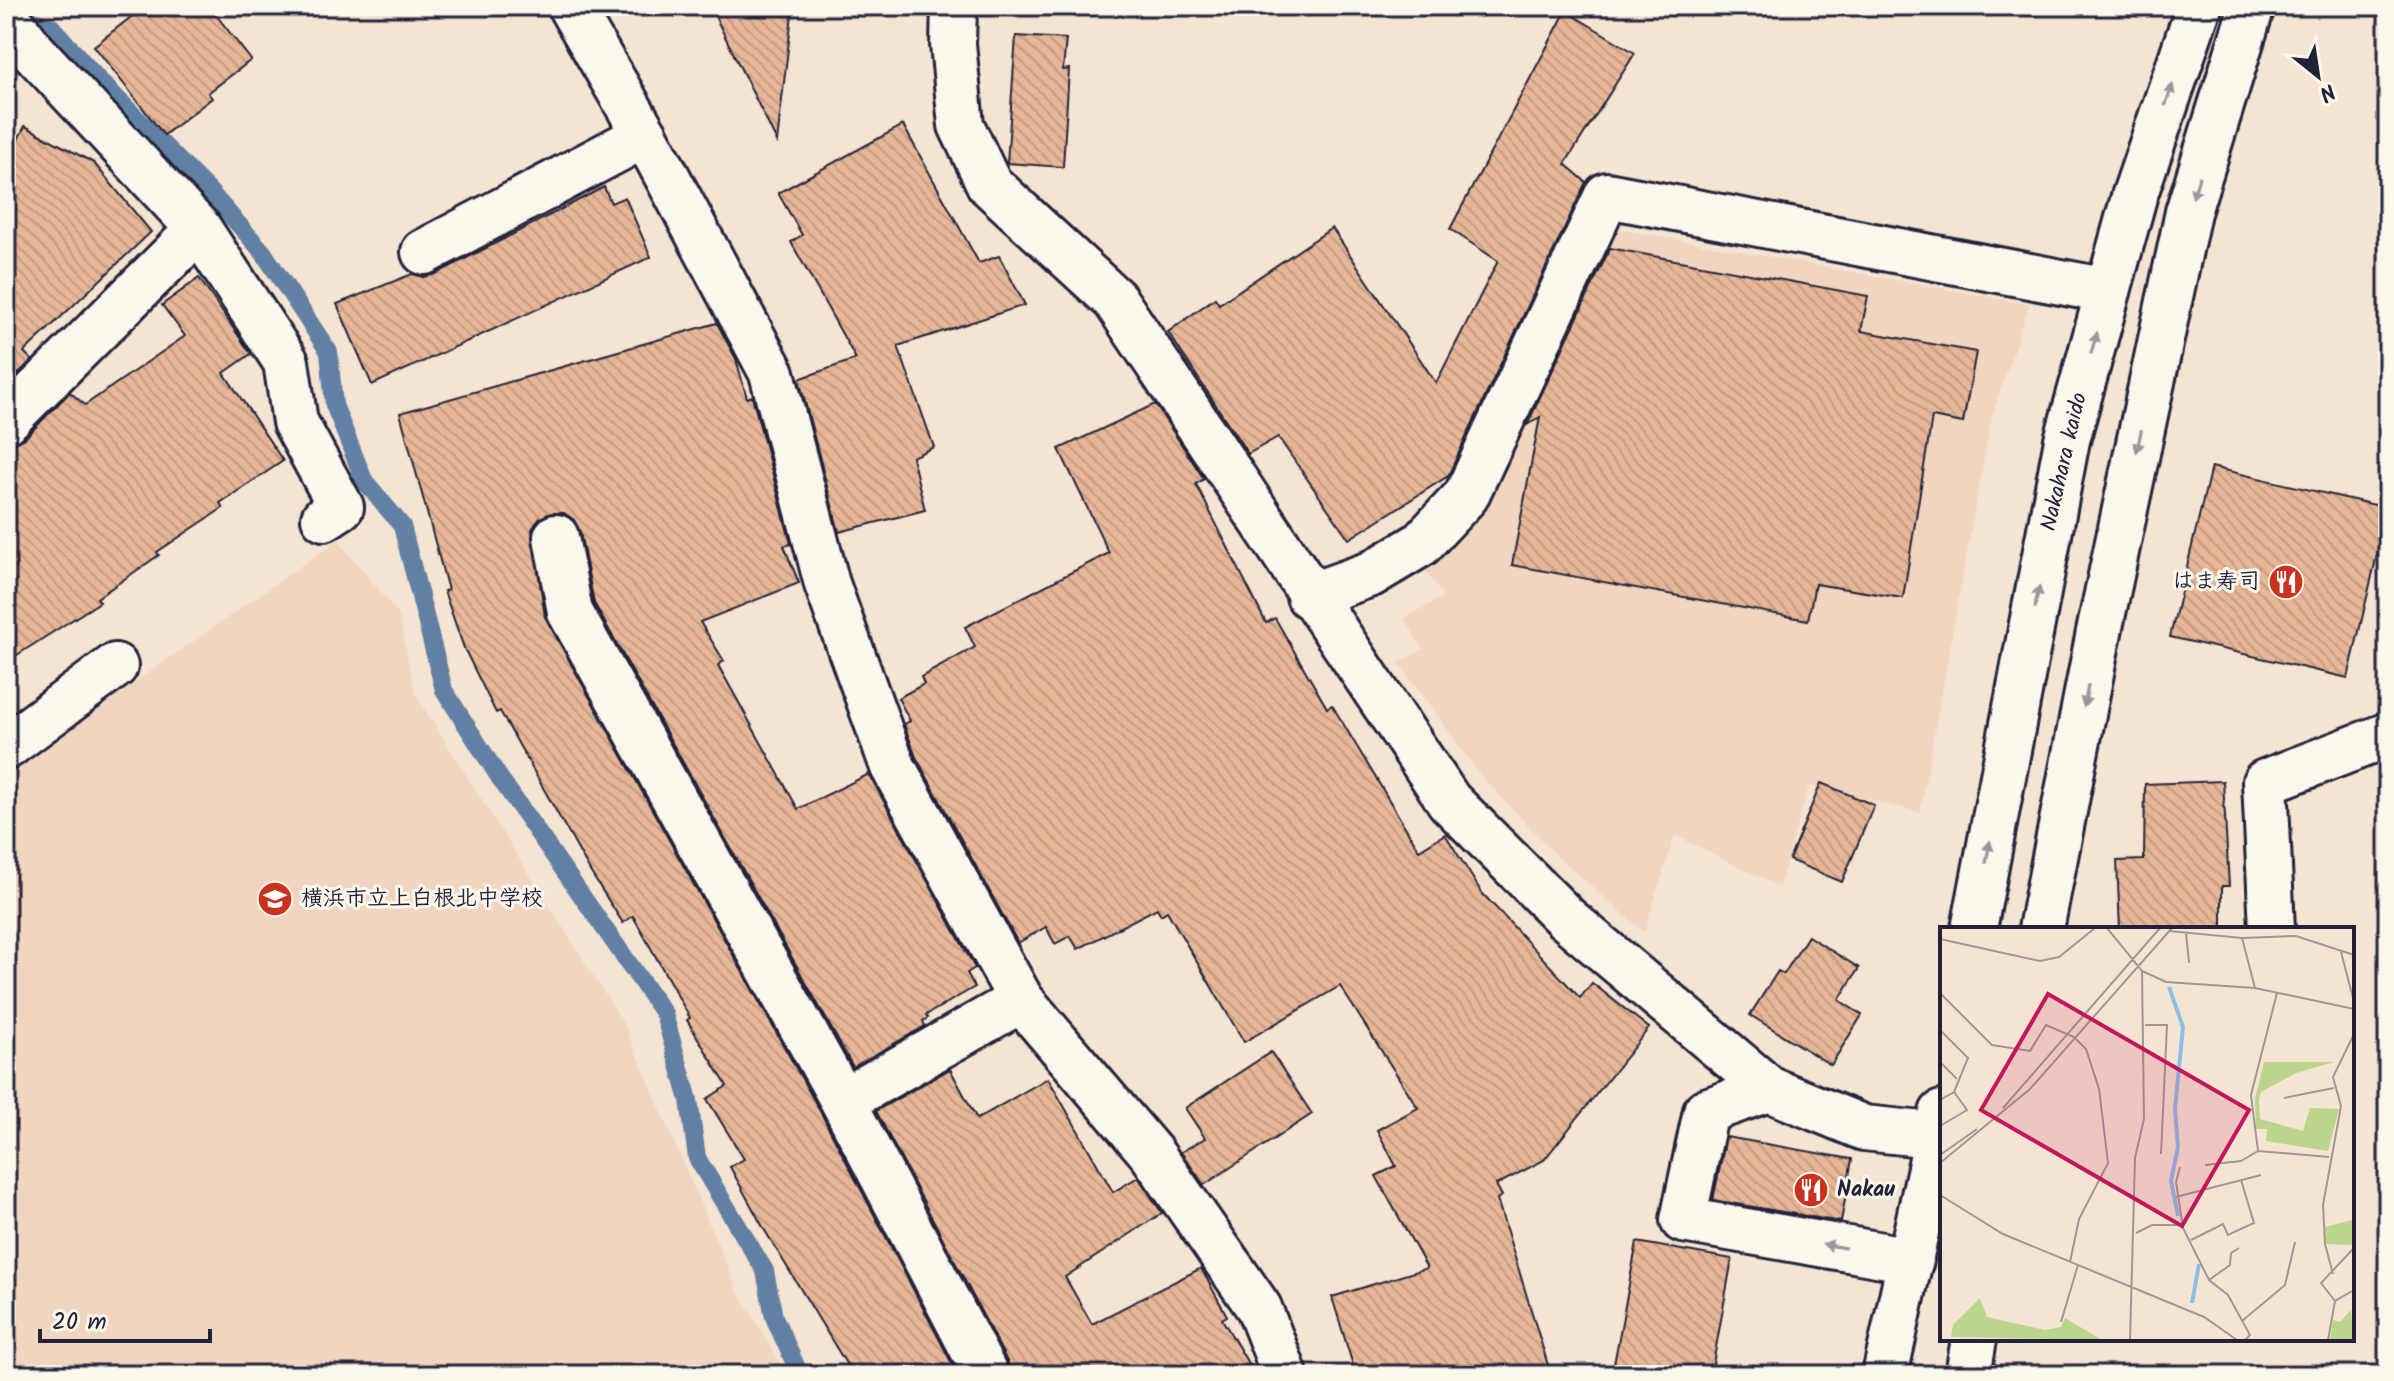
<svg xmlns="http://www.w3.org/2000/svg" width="2394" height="1381" viewBox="0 0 2394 1381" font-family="Kalam,'Klee One',sans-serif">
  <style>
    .built { fill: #f0d6c0 }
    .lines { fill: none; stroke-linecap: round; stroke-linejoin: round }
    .stream { stroke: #6280a3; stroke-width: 18 }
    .building { fill: url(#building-back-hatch); stroke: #22223b; stroke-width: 2 }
    .minor-casing { stroke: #22223b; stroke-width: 50 }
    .major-casing { stroke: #22223b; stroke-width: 50 }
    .minor { stroke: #fbf7ec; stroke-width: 44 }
    .major { stroke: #fbf7ec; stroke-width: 44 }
    .oneway { fill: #99979c }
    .labels { text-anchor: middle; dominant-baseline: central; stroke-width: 6; stroke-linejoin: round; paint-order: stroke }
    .street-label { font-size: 22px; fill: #22223b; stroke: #fbf7ec }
    .poi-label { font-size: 22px; font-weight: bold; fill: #22223b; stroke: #fbf7ec; text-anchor: start }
    .inset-river { fill: none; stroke: #8cbee8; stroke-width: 4 }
    .inset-road { fill: none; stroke: #a19696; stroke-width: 2 }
    .view { fill: #c2185b; fill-opacity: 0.15; stroke: #c2185b; stroke-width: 4 }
    .inset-edge { fill: none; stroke: #22223b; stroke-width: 4 }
  </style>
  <defs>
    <pattern id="building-back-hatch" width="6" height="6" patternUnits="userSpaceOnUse" patternTransform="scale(2)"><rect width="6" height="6" fill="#e6b696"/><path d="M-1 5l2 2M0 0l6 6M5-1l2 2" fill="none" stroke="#c59c82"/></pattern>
  </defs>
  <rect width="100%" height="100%" fill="#f5e4d2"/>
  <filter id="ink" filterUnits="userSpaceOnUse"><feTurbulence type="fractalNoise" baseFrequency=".0125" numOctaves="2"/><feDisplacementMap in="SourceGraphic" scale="16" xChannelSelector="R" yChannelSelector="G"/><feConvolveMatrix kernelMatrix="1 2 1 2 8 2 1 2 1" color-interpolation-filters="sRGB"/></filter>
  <g filter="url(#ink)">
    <!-- built -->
    <g class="built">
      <polygon points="1608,227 2029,304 1991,419 1920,812 1809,786 1779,887 1675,835 1644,932 1558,857 1480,775 1399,663 1423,649 1404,618 1443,597 1424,568 1462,538 1485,500"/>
      <polygon points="338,540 399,615 415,694 624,1024 737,1289 787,1375 6,1375 6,773"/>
    </g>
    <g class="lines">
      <!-- stream -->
      <polyline class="stream" points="18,16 52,27 96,77 209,191 263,252 329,352 334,405 364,480 402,526 444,690 499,777 664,1014 689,1100 697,1158 765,1271 774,1317 800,1375"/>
    </g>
    <!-- building -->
    <g class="building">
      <polygon points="145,6 209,6 251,60 208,93 212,98 164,135 94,46"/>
      <polygon points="710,6 793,6 777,142"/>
      <polygon points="1566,11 1635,53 1565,164 1586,182 1448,476 1349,539 1278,437 1248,454 1168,332 1215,298 1219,304 1332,228 1436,383 1498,261 1450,229"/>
      <polygon points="1016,36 1066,39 1063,70 1069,69 1063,167 1007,163"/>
      <polygon points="903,125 979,263 999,256 1025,305 898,346 934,447 912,457 925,510 839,532 799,379 856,359 791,242 802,235 778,193"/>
      <polygon points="25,126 94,163 151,232 24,352 32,360 6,386 6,162"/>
      <polygon points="604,187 611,203 625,197 651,257 372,385 337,304 412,274 424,277 436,274"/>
      <polygon points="1610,248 1868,296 1861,331 1976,352 1963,423 1932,417 1903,598 1815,584 1808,620 1512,565 1540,417 1527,425"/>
      <polygon points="199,278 251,354 224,373 283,461 220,503 223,508 157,552 159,555 97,598 100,602 6,662 6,445 24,439 70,392 85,405 185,336 162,305"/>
      <polygon points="717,323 736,359 747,398 752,396 791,544 784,546 799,583 700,622 724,661 718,665 798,809 869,774 975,968 967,973 975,987 926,1015 928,1018 923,1021 925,1026 853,1067 594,603 580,532 574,520 564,513 551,513 540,518 532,529 545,617 821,1113 958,1375 853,1375 764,1229 730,1167 744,1159 707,1099 727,1086 687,1020 690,1018 633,916 623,923 591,873 500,711 496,713 464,648 444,591 448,590 400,413"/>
      <polygon points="1155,404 1204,479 1196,484 1266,623 1275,618 1327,708 1332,705 1419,850 1445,834 1482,893 1580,998 1592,983 1649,1028 1544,1160 1496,1185 1502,1196 1497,1199 1551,1375 1356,1375 1332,1297 1427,1268 1376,1176 1396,1166 1377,1130 1418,1108 1340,986 1244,1042 1167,911 1161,915 1157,908 1078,949 1070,936 1055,944 1046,927 1018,943 916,757 904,724 910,721 898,698 924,684 921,677 975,647 965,627 1109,553 1059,449"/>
      <polygon points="2211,467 2388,508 2348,678 2170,637"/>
      <polygon points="2223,781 2229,886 2222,886 2222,929 2120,929 2117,861 2144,860 2145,784"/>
      <polygon points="1821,783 1874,805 1842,882 1789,860"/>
      <polygon points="1808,936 1859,968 1839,1000 1862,1015 1831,1065 1750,1015 1778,971 1784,974"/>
      <polygon points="1271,1052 1312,1114 1204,1185 1181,1152 1205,1138 1185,1108"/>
      <polygon points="950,1069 977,1119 1048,1078 1113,1192 1138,1177 1162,1213 1065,1277 1092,1324 1201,1268 1227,1316 1222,1319 1255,1375 1011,1375 1008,1363 876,1111"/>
      <polygon points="1726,1137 1852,1159 1841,1222 1713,1200"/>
      <polygon points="1637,1242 1732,1259 1711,1375 1612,1375"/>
    </g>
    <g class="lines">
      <defs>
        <g id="minor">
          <polyline points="570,6 645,135 772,373 827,584 893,767 1021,1000 1152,1154 1259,1308 1285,1375"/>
          <polyline points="954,6 953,44 961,125 989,184 1115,300 1449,801 1566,918 1769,1089 1864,1128 1942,1136"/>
          <polyline points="6,16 33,51 199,229 286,362 295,422 341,507 324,518"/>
          <polyline points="424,252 645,135"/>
          <polyline points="6,421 199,229"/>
          <polyline points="556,537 570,612 843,1101 986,1375"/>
          <polyline points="1309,596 1371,574 1421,544 1466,496 1607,195 2108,291"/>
          <polyline points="6,747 115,666"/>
          <polyline points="2272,929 2265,782 2388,735"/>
          <polyline points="1769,1089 1706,1111 1683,1220 1911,1260"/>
          <polyline points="843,1101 1021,1000"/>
        </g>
        <g id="major">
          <polyline points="1974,929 2067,440 2134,197 2199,6"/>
          <polyline points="2041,929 2099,632 2188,212 2252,6"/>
          <polyline points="1885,1375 1942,1113"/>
          <polyline points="1968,1375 1974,1339"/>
        </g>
      </defs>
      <!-- minor casing -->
      <use href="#minor" class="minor-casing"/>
      <!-- major casing -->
      <use href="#major" class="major-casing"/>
      <!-- minor -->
      <use href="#minor" class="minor"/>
      <!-- major -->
      <use href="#major" class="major"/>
    </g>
    <!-- one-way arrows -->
    <defs><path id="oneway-solid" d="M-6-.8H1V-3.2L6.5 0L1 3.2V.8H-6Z" transform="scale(2)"/></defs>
    <g class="oneway">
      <use href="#oneway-solid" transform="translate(2169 95) rotate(-71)"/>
      <use href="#oneway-solid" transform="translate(2196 187) rotate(107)"/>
      <use href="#oneway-solid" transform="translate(2094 343) rotate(-74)"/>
      <use href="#oneway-solid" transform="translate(2139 441) rotate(102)"/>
      <use href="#oneway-solid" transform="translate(2037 597) rotate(-79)"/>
      <use href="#oneway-solid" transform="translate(2086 696) rotate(101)"/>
      <use href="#oneway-solid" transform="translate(1988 852) rotate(-80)"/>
      <use href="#oneway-solid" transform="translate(1834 1246) rotate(-170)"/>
    </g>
  </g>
  <!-- icons -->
  <defs>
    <symbol id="restaurant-disc" viewBox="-11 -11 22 22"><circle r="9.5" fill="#c8321e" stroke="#fbf7ec"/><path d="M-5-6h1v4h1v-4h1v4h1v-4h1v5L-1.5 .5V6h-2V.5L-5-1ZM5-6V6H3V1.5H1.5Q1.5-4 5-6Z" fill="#fff"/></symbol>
    <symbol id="school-disc" viewBox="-11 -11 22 22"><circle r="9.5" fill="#c8321e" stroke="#fbf7ec"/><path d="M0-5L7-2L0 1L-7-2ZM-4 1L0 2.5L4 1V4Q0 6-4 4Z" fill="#fff"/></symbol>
  </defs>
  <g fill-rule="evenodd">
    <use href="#restaurant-disc" x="2266" y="562" width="40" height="40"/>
    <use href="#school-disc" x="255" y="879" width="40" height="40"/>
    <use href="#restaurant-disc" x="1791" y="1170" width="40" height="40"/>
  </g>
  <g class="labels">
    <!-- street labels -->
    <g class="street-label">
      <text transform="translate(2065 462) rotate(-77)">Nakahara kaido</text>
    </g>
    <!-- poi labels -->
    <g class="poi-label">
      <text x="2260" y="582" text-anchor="end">はま寿司</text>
      <text x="301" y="899">横浜市立上白根北中学校</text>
      <text x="1837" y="1190">Nakau</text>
    </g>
  </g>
  <!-- overview -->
  <g transform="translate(1940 927)">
    <rect width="414" height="414" fill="#f5e4d2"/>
    <path d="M324 135H394L356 146 321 165 319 173 320 192 363 204 370 181 399 182 388 224 326 214 327 202H316L315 172ZM411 383 414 413H390L393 393 400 395Z" fill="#bcd58c"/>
    <path d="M412 293 413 318 386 317 385 300ZM40 371 47 390 105 403 121 400 125 391 162 413 11 410 13 398Z" fill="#bcd58c"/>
    <path class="inset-river" d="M229 60 243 100 235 182 238 220 231 254 238 289M252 376 259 337"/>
    <path class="inset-road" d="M167 1 202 44 226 55 315 61 414 82M229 4 302 11 356 9 414 28M246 6 249 36M302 11 315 61M0 12 100 34 119 30 155 1M401 25 414 75M0 66 52 118 90 124 106 98 134 110 146 122 159 162 168 236 139 292 130 335M205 98H227L221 227M0 103 28 131 14 165 0 173M0 135 17 152M344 171 394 161M63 181 220 1M0 199 27 183 14 165M318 224 311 168 337 66M0 228 37 202M0 236 90 162 232 1M265 238 301 234 318 224 389 230M240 240 236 255 243 301 269 353 288 368 310 408 305 413M0 268 63 307 264 390 297 413M236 270 321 248M196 306 212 298H242M251 313 283 297 288 308 314 296 301 253M393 347 385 317 383 278 401 179 393 150 414 107M269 353 290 338 291 326 299 321M395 374 381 356 414 321M302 394 345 358 355 315M121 395 138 338M190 413 195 231 204 192 202 44M388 413 395 374 414 363"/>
    <path class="view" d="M108 67 309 183 242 299 41 183Z"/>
    <rect width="414" height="414" class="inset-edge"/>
  </g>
  <!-- margin -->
  <rect width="2394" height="1381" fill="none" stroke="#fbf7ec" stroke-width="32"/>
  <rect x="16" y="16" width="2362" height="1349" fill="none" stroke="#22223b" stroke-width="3" filter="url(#ink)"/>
  <!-- north arrow -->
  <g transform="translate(2318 76) rotate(150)" stroke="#fbf7ec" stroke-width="6" paint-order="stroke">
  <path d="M0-6L14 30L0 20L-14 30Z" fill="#22223b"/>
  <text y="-12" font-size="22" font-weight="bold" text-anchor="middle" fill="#22223b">N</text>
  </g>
  <!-- scale -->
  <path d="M40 1329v12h170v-12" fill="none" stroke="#22223b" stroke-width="4"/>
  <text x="52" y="1329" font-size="24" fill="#22223b" stroke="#fbf7ec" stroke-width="6" paint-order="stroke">20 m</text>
</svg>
